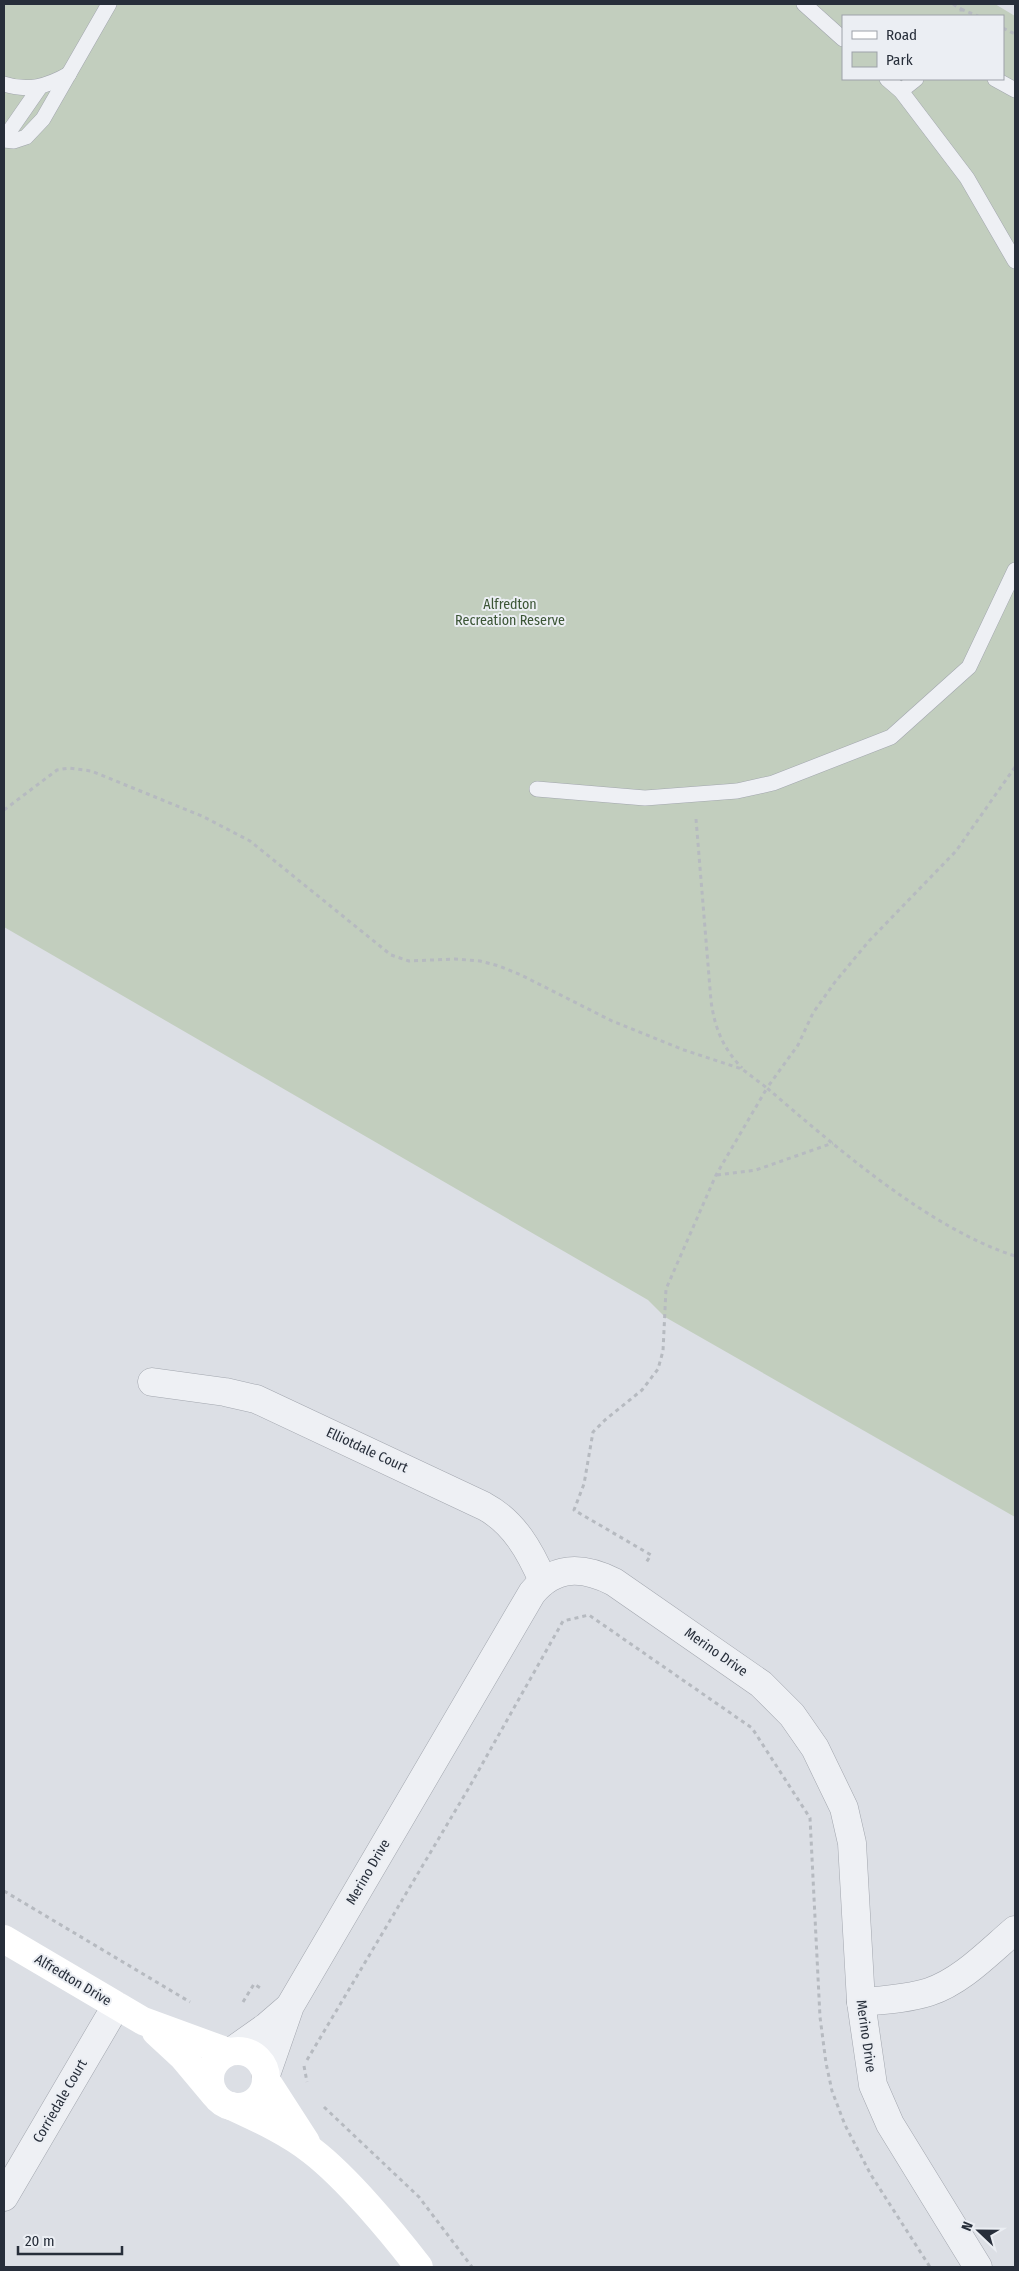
<svg xmlns="http://www.w3.org/2000/svg" width="1019" height="2271" viewBox="0 0 1019 2271" font-family="'Fira Sans Condensed',sans-serif">
  <style>
    .green { fill: #c2cebe; fill-rule: evenodd }
    .lines { fill: none; stroke-linecap: round; stroke-linejoin: round }
    .lane-casing { stroke: #a2a6ae; stroke-width: 16 }
    .street-casing { stroke: #a2a6ae; stroke-width: 29 }
    .path { stroke: #b6bac0; stroke-width: 3; stroke-dasharray: 4 4; stroke-linecap: butt }
    .lane { stroke: #eef0f4; stroke-width: 15 }
    .street { stroke: #eef0f4; stroke-width: 28 }
    .secondary { stroke: #fff; stroke-width: 28 }
    .labels { text-anchor: middle; dominant-baseline: central; stroke-width: 4; stroke-linejoin: round; paint-order: stroke }
    .park-label { font-size: 14px; fill: #3b5535; stroke: #ebeef3 }
    .street-label { font-size: 14px; fill: #272e3a; stroke: #ebeef3 }
  </style>
  <rect width="100%" height="100%" fill="#dcdfe5"/>
  <!-- green -->
  <path class="green" d="M4 4H995L1015 16V1517L665 1317 648 1300 4 927ZM843 16H1003V79H843Z"/>
  <g class="lines">
    <defs>
      <g id="lane">
        <polyline points="804,4 843,39"/>
        <polyline points="887,79 901,91 967,178 1015,261"/>
        <polyline points="995,79 1015,90"/>
        <path d="M4 84C28 92 48 86 69 74"/>
        <polyline points="901,91 916,79"/>
        <polyline points="4,139 40,87"/>
        <polyline points="4,140 14,141 26,137 43,119 109,4"/>
        <polyline points="537,789 645,798 737,791 773,783 891,737 969,667 1015,570"/>
      </g>
      <g id="street">
        <path d="M152 1382 225 1392 256 1399 484 1506C514 1522 530 1551 543 1581"/>
        <path d="M861 2002C883 2000 907 1999 929 1992 962 1981 989 1952 1015 1930"/>
        <polyline points="232,2051 266,2027 288,2008"/>
        <path d="M266 2075 290 2006 532 1593C556 1564 584 1567 614 1582L761 1684 792 1715 815 1748 844 1808 852 1843 861 2002 873 2085 890 2124 978 2267"/>
        <polyline points="4,2197 116,2006"/>
      </g>
    </defs>
    <!-- lane casing -->
    <use href="#lane" class="lane-casing"/>
    <!-- street casing -->
    <use href="#street" class="street-casing"/>
    <!-- path -->
    <g class="path">
      <polyline points="953,4 961,9 961,16"/>
      <polyline points="961,9 978,16"/>
      <polyline points="1003,28 1015,34"/>
      <path d="M1015 767 956 851 869 941 835 982 813 1013 798 1045 767 1088C836 1147 928 1228 1015 1256"/>
      <polyline points="4,810 57,770 69,768 91,771 202,816 250,841 391,955 409,961 455,959 480,961 499,966 521,975 612,1021 684,1050 742,1069 767,1088 716,1175 666,1289 663,1351 658,1369 642,1390 605,1420 593,1432 584,1484 574,1510 651,1555 645,1564"/>
      <path d="M696 819 711 1001C715 1029 723 1048 742 1068"/>
      <polyline points="717,1175 756,1170 833,1143"/>
      <polyline points="4,1891 190,2002"/>
      <polyline points="243,2002 254,1984 262,1989"/>
      <polyline points="307,2060 467,1791 563,1621 589,1615 752,1728 810,1818 820,2017 826,2063 832,2091 845,2125 871,2175 930,2267"/>
      <polyline points="304,2066 307,2082"/>
      <polyline points="324,2107 419,2197 472,2267"/>
    </g>
    <!-- lane -->
    <use href="#lane" class="lane"/>
    <!-- street -->
    <use href="#street" class="street"/>
    <!-- secondary -->
    <g class="secondary">
      <polyline points="4,1939 143,2021 228,2052"/>
      <polyline points="156,2032 183,2057 214,2094"/>
      <circle cx="238" cy="2079" r="28"/>
      <polyline points="266,2080 306,2142"/>
      <path d="M231 2106C259 2119 288 2132 312 2151 347 2178 392 2232 419 2267"/>
    </g>
  </g>
  <g class="labels">
    <!-- park labels -->
    <g class="park-label">
      <text x="510" y="604">Alfredton<tspan x="510" dy="16">Recreation Reserve</tspan></text>
    </g>
    <!-- street labels -->
    <g class="street-label">
      <text transform="translate(367 1450) rotate(25)">Elliotdale Court</text>
      <text transform="translate(716 1652) rotate(35)">Merino Drive</text>
      <text transform="translate(368 1872) rotate(-60)">Merino Drive</text>
      <text transform="translate(73 1980) rotate(31)">Alfredton Drive</text>
      <text transform="translate(866 2036) rotate(82)">Merino Drive</text>
      <text transform="translate(60 2101) rotate(-60)">Corriedale Court</text>
    </g>
  </g>
  <!-- border -->
  <rect width="1019" height="2271" fill="none" stroke="#272e3a" stroke-width="10"/>
  <!-- legend -->
  <rect x="842" y="15" width="162" height="65" fill="#ebeef3" stroke="#9da1a9"/>
  <rect x="852" y="31" width="25" height="8" fill="#ffffff" stroke="#9da1a9"/>
  <text x="886" y="40" font-size="15" fill="#272e3a">Road</text>
  <rect x="852" y="52" width="25" height="15" fill="#c2cebe" stroke="#9da1a9"/>
  <text x="886" y="65" font-size="15" fill="#272e3a">Park</text>
  <!-- north arrow -->
  <g transform="translate(979 2231) rotate(292)" stroke="#ebeef3" stroke-width="4" paint-order="stroke">
  <path d="M0-4L9 19L0 12L-9 19Z" fill="#272e3a"/>
  <text y="-8" font-size="14" font-weight="bold" text-anchor="middle" fill="#272e3a">N</text>
  </g>
  <!-- scale -->
  <path d="M18 2246v8h104v-8" fill="none" stroke="#272e3a" stroke-width="2.5"/>
  <text x="25" y="2246" font-size="15" fill="#272e3a" stroke="#ebeef3" stroke-width="4" paint-order="stroke">20 m</text>
</svg>
